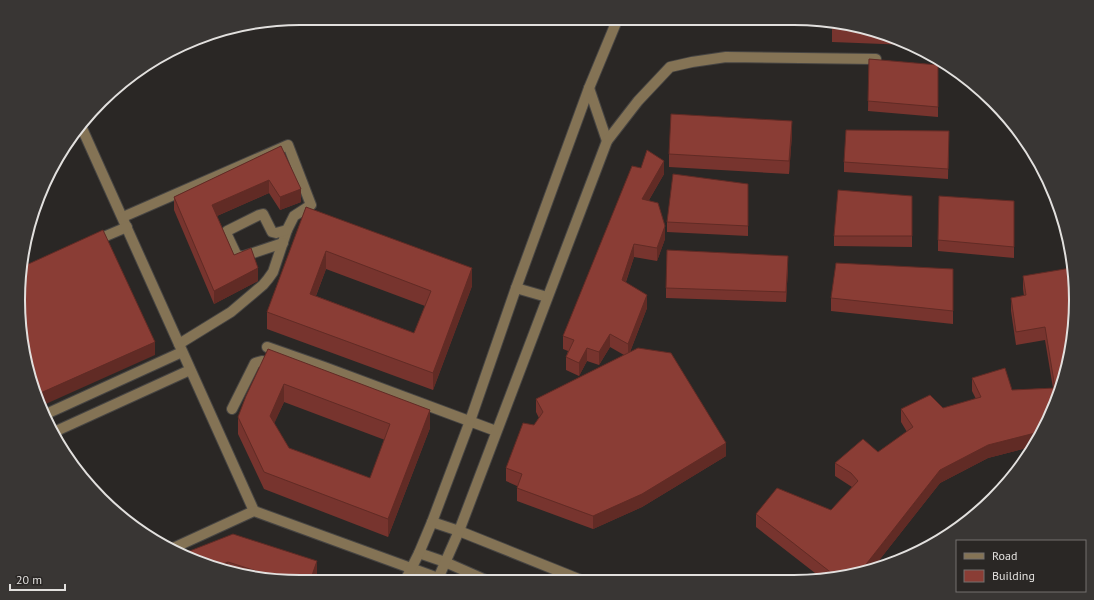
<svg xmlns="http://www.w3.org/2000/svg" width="1094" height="600" viewBox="0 0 1094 600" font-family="'PT Sans',sans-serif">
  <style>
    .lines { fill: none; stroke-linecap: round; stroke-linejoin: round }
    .minor-casing { stroke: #474543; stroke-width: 12 }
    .minor { stroke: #847355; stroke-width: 10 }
    .wall { fill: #77342e; fill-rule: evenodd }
    .shaded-wall { fill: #612b25 }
    .building { fill: #8a3d35; stroke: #612b25; fill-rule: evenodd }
    .rim { fill: none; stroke: #e2e0de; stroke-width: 2 }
  </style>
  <rect width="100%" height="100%" fill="#2a2725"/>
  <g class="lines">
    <defs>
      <g id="minor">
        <polyline points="589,88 607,141"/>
        <polyline points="81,126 254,511"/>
        <polyline points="123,217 288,145 311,205 294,216 287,230 273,272 268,279 263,285 231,312 179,344"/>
        <polyline points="94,241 127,227"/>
        <polyline points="283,243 244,256 239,256 236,254 227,235 227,231 259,215 263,214 272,232 276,233 287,230"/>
        <polyline points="516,288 547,297"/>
        <polyline points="267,347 324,367 496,431"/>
        <polyline points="232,409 255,363 262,361 275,365"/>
        <polyline points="44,415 182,352"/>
        <polyline points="54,432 190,370"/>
        <polyline points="432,522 459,531 581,580"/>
        <polyline points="171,549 254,511 438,578"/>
        <polyline points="419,553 445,562 488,581"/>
        <polyline points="405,581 419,553 432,522 470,421 516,288 589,88 618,18"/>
        <polyline points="437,581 459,531 607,141 638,101 670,67 692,62 726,57 876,59"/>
      </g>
    </defs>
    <!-- minor casing -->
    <use href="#minor" class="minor-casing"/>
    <!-- minor -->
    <use href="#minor" class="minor"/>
  </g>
  <!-- wall -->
  <g class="wall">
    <polygon points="832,22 867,28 909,45 832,42"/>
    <polygon points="869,59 938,65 938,117 868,111"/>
    <polygon points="949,131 948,179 844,172 844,162"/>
    <polygon points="792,134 789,174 669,167 669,154"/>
    <polygon points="281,146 301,202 280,210 269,193 217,216 234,255 258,281 214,304 174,210 174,197"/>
    <polygon points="641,168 664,174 649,200 665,239 657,261 634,257 626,282 647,308 630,352 726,456 642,507 593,529 517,501 517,486 506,481 506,468 539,418 536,412 536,399 624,355 610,347 599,365 587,361 579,376 566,370 566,357 568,351 563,349 563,336"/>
    <polygon points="748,184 748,236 667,232 667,222"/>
    <polygon points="912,196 912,247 834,246 834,236"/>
    <polygon points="1014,201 1014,258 938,251 938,240"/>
    <path d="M306 207 472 286 433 390 267 329V312ZM326 269 425 306 414 333 316 296Z"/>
    <polygon points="1060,215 1066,227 1071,254 1060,228"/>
    <polygon points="788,266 786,302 666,298 666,288"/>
    <polygon points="953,269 953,324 831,311 831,298"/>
    <polygon points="1023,276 1074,337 1038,441 1034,446 988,458 940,483 873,568 831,580 824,580 756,527 756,514 831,510 852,487 835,476 835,463 878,452 907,432 901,422 901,409 943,408 976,399 972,391 972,378 1012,390 1053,388 1045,340 1016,345 1011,311 1011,298 1024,296 1023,289"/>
    <path d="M268 349 430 428 388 537 264 489 238 434V417ZM284 402 385 440 370 478 289 448 274 423Z"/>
    <polygon points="182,554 317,574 314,581 282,581 227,572"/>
  </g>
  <!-- shaded-wall -->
  <g class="shaded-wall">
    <polygon points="792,121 792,134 789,174 789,161"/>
    <polygon points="664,161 664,174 642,212 642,199"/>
    <polygon points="269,180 269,193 212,218 212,205"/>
    <polygon points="301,189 301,202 280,210 280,197"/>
    <polygon points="665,226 665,239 657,261 657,248"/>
    <polygon points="634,244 634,257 622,293 622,280"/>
    <polygon points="326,251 326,269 310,311 310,294"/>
    <polygon points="788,256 788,266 786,302 786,292"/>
    <polygon points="258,268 258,281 214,304 214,291"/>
    <polygon points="472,268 472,286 433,390 433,373"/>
    <polygon points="647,295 647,308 628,357 628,344"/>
    <polygon points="610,334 610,347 599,365 599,352"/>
    <polygon points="155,342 155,355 39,407 36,395"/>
    <polygon points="587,348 587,361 579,376 579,363"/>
    <polygon points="284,384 284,402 270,433 270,416"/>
    <polygon points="430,410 430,428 388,537 388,519"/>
    <polygon points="1043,431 1038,441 1034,446 988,458 940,483 873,568 860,572 940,470 988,445"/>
    <polygon points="726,443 726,456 642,507 593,529 593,516"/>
    <polygon points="317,561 317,574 314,581 310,581"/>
    <polygon points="228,562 228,572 214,567"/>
  </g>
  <!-- building -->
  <g class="building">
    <polygon points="832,22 867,28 875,31 832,29"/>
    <polygon points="869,59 938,65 938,107 868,101"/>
    <polygon points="671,114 792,121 789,161 669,154"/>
    <polygon points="846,130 949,131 948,169 844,162"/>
    <polygon points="281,146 301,189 280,197 269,180 212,205 234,255 251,248 258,268 214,291 174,197"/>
    <polygon points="647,150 664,161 642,199 658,203 665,226 657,248 634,244 622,280 647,295 628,344 610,334 599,352 587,348 579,363 566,357 574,340 563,336 632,166 641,168"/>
    <polygon points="673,174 748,184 748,226 667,222"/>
    <polygon points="838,190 912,196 912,236 834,236"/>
    <polygon points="939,196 1014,201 1014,247 938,240"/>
    <path d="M306 207 472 268 433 373 267 312ZM326 251 431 291 414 333 310 294Z"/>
    <polygon points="1062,214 1066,227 1067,233 1060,215"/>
    <polygon points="103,230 155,342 36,395 19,319 24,266"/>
    <polygon points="667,250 788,256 786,292 666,288"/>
    <polygon points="836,263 953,269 953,311 831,298"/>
    <polygon points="1071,268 1075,297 1074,337 1061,390 1043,431 988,445 940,470 860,572 838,578 756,514 777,488 831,510 858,481 851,473 835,463 863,439 878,452 913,427 901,409 930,395 943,408 981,397 972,378 1005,368 1012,390 1055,388 1045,327 1016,332 1011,298 1026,295 1023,276"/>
    <polygon points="638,348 671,353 726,443 642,494 593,516 517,488 522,474 506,468 523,423 534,425 543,412 536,399"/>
    <path d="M268 349 430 410 388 519 264 472 238 417 246 396ZM284 384 390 424 370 478 289 448 270 416Z"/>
    <polygon points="233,534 317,561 310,581 288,581 228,562 214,567 182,554"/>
  </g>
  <!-- crop -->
  <path d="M0 0H1094V600H0ZM300 25H794A275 275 0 0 1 1069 300V300A275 275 0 0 1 794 575H300A275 275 0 0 1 25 300V300A275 275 0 0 1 300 25Z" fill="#393634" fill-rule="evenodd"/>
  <path class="rim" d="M300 25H794A275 275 0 0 1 1069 300V300A275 275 0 0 1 794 575H300A275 275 0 0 1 25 300V300A275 275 0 0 1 300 25Z"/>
  <!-- legend -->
  <rect x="956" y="540" width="130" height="52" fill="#2a2725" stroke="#74716f"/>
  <rect x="964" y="553" width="20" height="6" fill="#847355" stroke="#74716f"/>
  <text x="992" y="560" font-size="12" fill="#e2e0de">Road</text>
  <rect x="964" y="570" width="20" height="12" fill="#8a3d35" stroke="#74716f"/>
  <text x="992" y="580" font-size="12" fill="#e2e0de">Building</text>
  <!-- scale -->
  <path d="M10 584v6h55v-6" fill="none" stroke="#e2e0de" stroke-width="2"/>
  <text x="16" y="584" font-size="12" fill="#e2e0de" stroke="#2a2725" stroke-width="3" paint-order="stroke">20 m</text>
</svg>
